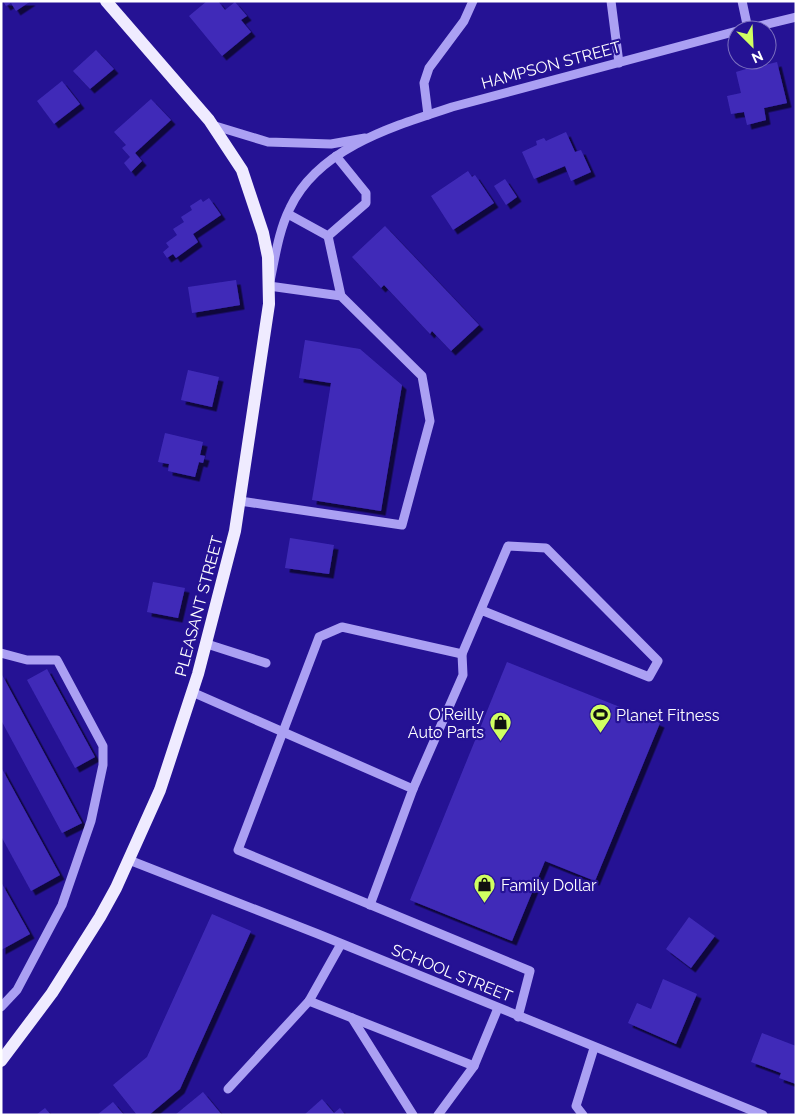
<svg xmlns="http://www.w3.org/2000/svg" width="797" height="1116" viewBox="0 0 797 1116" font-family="Raleway,sans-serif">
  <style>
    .building { fill: #402cb8; filter: url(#shadow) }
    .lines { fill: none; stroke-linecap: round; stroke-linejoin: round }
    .minor { stroke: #aba0f3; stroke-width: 9 }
    .major { stroke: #efebff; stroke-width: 12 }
    .labels { text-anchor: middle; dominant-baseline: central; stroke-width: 4.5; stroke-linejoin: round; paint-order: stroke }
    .street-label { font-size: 16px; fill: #fff; stroke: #251294 }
    .poi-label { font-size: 16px; fill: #fff; stroke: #251294; text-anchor: start }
  </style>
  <defs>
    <filter id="shadow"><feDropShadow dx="4.5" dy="4.5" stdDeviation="0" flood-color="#0009"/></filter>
  </defs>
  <rect width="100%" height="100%" fill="#251294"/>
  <!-- building -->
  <g class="building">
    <polygon points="3,1 31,1 16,11 11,3 6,6"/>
    <polygon points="207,1 218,1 225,10 235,2 247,16 241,20 251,32 222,56 189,16"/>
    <polygon points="96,50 114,69 90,89 73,71"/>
    <polygon points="760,61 761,66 777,62 787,103 764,108 766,120 747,125 744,112 731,114 727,96 741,93 736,72 746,69 745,64"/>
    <polygon points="62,81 80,104 54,124 37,101"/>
    <polygon points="151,99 171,120 135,153 142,161 131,172 124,163 130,157 122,148 126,145 114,132"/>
    <polygon points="566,132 575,152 581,150 591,172 571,181 565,166 534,179 522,152 537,145 536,141 544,138 546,141"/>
    <polygon points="468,171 472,177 475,175 494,203 453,230 431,196"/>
    <polygon points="505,179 517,197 506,205 494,186"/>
    <polygon points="209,198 221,215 193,234 198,242 176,258 173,254 167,258 163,252 169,247 166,243 177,235 173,229 184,222 181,217 192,210 190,206 201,199 203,202"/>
    <polygon points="385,226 479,325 451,351 432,331 430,334 384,285 381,288 352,257"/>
    <polygon points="236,280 240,305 192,313 188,287"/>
    <polygon points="305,340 360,349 402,385 381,511 312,500 331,383 299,378"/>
    <polygon points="188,370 219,377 212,407 181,400"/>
    <polygon points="165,433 203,442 200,455 205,456 203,463 199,462 195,477 168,471 169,464 158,462"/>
    <polygon points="290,538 334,545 329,574 285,568"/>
    <polygon points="153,582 185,588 178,618 147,612"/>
    <polygon points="507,662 660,723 595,881 545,861 512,941 410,900"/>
    <polygon points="47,669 95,757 75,768 27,680"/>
    <polygon points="1,673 82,823 62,833 1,720"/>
    <polygon points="1,767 60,875 31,891 1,836"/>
    <polygon points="1,882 30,934 1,950"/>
    <polygon points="212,914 251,931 180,1089 149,1115 137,1115 113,1085 147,1057"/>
    <polygon points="689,917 715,936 691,968 666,949"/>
    <polygon points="663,979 697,994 676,1044 628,1023 637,1003 651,1009"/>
    <polygon points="762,1033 796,1046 796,1084 779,1078 781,1073 751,1062"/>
    <polygon points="203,1092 222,1115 175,1115"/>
    <polygon points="322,1099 334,1113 340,1108 345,1115 304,1115"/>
    <polygon points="113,1102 124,1115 97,1115"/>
    <polygon points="45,1108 51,1115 36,1115"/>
  </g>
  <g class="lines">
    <!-- minor -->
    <g class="minor">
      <polyline points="611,1 619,63"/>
      <polyline points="742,1 748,29"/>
      <polyline points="743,30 796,17"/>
      <polyline points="428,115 424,83 429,68 464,21 473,1"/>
      <polyline points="212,125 268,142 331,144 365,138"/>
      <polyline points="288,214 328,236 366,203 366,193 336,156"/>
      <polyline points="328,236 341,296"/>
      <path d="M240 501 402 525 430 421 422 376 341 296 269 286C275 259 278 232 290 208 318 148 394 126 452 107L737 31"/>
      <polyline points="481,610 649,677 658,661 546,548 508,546 462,654 342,627 319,637 238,850 530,971 518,1017"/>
      <polyline points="207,644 266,663"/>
      <polyline points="1,653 27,660 57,660 103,746 103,765 91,821 62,905 17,990 1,1007"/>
      <polyline points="192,692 413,789 370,905"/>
      <polyline points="413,789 463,675 462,654"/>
      <polyline points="129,860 318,934 763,1115"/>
      <polyline points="309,1001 474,1066"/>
      <polyline points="352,1018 413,1115"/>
      <polyline points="228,1089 309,1001 341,944"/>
      <polyline points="438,1115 474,1066 498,1008"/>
      <polyline points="583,1115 576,1106 594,1048"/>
    </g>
    <!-- major -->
    <polyline class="major" points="1,1061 52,993 100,917 116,888 160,790 198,674 235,531 269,304 268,257 263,233 242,170 209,120 106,1"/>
  </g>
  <!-- icons -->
  <defs>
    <symbol id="stadium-pin" viewBox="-11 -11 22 30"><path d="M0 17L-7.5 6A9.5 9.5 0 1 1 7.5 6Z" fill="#d0ff61" stroke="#251294"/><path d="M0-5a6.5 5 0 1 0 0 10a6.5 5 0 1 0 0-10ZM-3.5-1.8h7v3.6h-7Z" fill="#111"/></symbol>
    <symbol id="shop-pin" viewBox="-11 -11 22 30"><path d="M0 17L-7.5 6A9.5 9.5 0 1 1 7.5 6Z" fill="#d0ff61" stroke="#251294"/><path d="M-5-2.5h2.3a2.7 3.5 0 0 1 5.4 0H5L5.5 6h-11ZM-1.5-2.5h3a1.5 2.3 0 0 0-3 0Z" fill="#111"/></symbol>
  </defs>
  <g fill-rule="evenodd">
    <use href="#stadium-pin" x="588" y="702" width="25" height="34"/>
    <use href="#shop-pin" x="488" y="710" width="25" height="34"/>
    <use href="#shop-pin" x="472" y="872" width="25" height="34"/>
  </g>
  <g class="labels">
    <!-- street labels -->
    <g class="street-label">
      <text transform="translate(551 65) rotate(-15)">HAMPSON STREET</text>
      <text transform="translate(199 606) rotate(-75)">PLEASANT STREET</text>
      <text transform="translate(452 973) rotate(22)">SCHOOL STREET</text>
    </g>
    <!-- poi labels -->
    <g class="poi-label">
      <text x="484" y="714" text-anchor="end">O'Reilly<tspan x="484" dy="18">Auto Parts</tspan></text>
      <text x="616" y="715">Planet Fitness</text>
      <text x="501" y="885">Family Dollar</text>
    </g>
  </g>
  <!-- border -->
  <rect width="797" height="1116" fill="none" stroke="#ffffff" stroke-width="5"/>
  <!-- north arrow -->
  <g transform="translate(752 45) rotate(156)"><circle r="24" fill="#251294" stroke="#7c71bf"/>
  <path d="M0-4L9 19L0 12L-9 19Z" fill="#d0ff61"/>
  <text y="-8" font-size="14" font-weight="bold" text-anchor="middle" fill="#ffffff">N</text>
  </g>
</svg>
